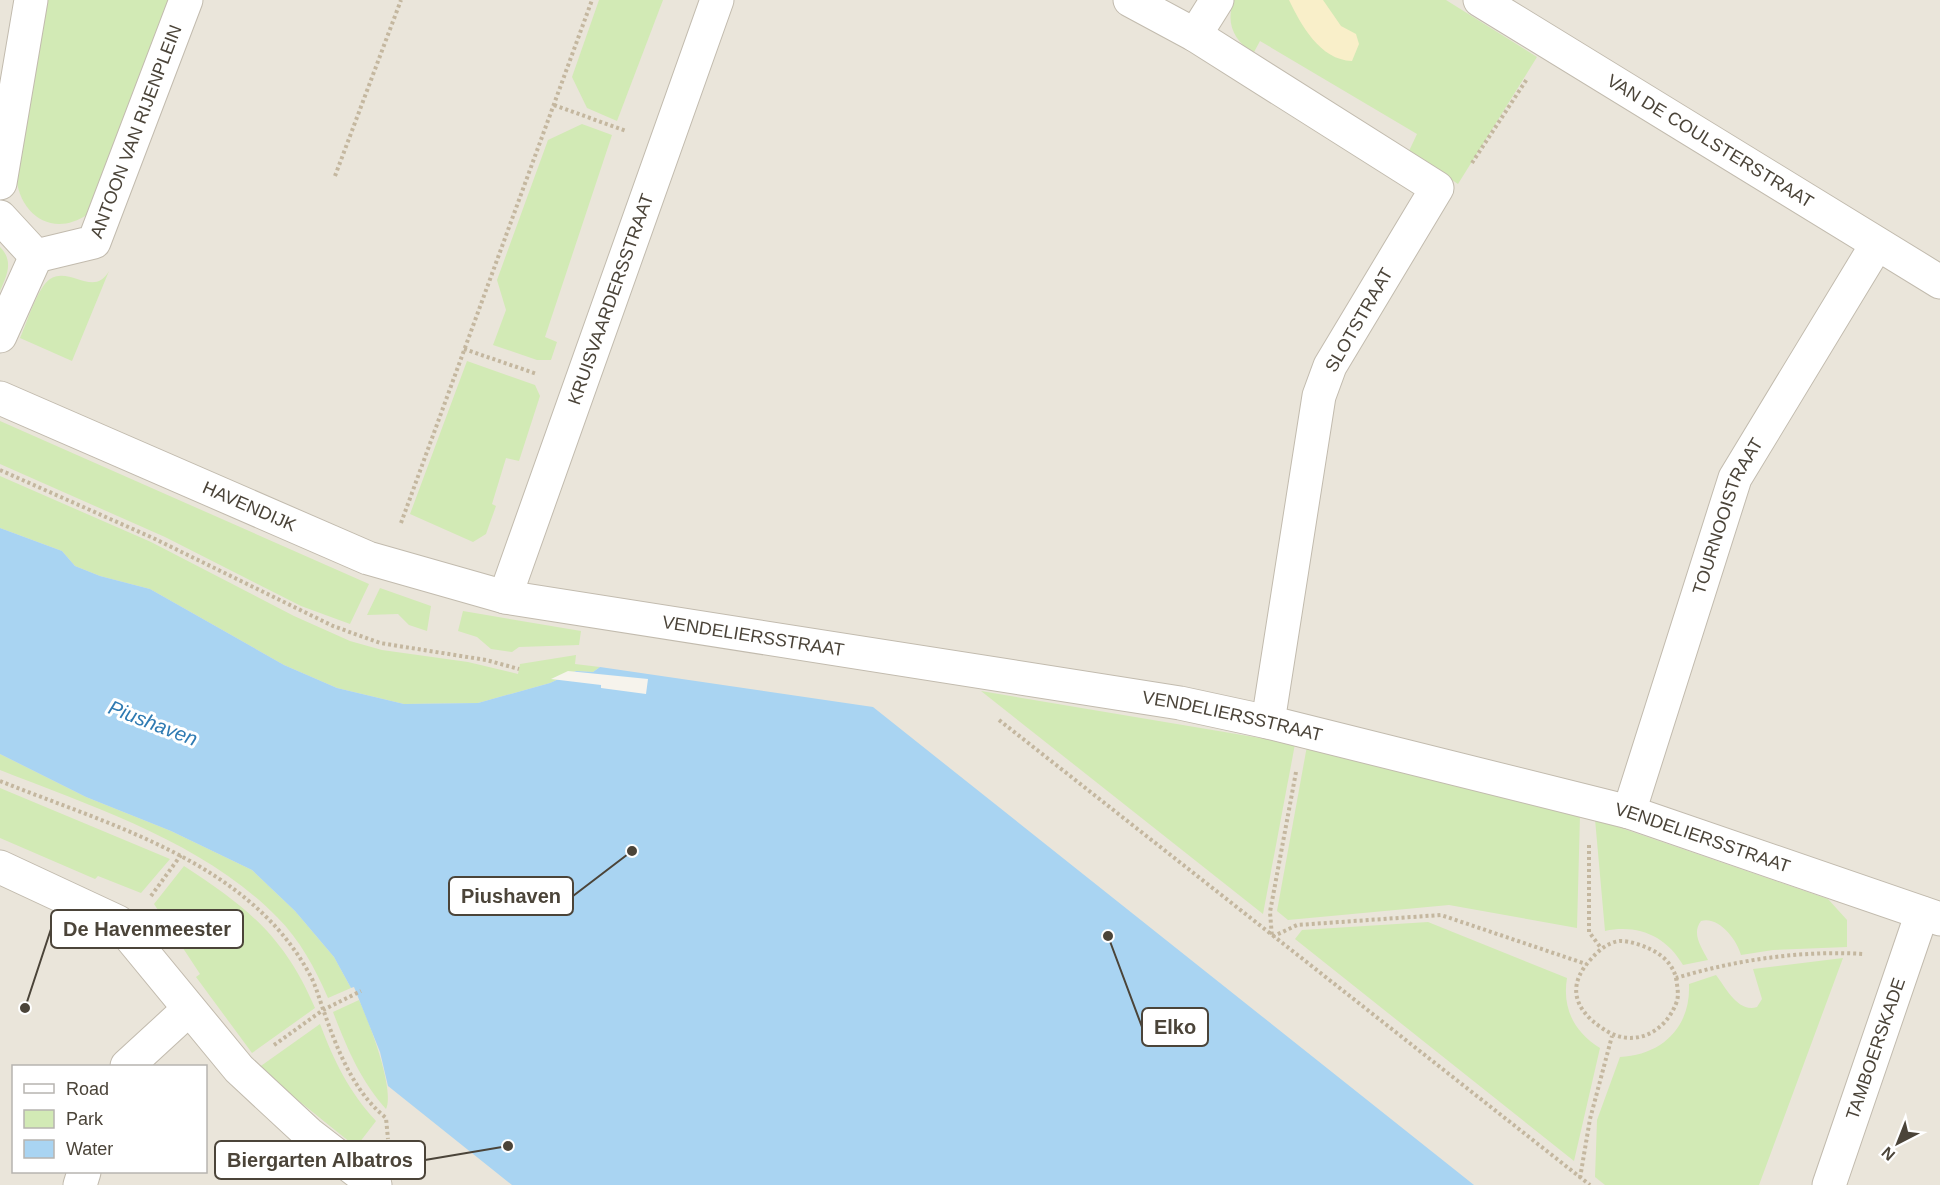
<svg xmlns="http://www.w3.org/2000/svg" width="1940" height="1185" viewBox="0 0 1940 1185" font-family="Helvetica,sans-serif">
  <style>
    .residential { fill: #eae5da; fill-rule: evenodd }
    .green { fill: #d2eab5 }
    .sand { fill: #f9efc9 }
    .water { fill: #a9d4f2 }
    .pier { fill: #f6f3ec }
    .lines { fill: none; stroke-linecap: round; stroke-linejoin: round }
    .street-casing { stroke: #c2bbae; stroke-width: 35 }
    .path { stroke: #c4b79f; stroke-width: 4; stroke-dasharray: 3 3; stroke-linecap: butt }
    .street { stroke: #fff; stroke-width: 33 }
    .labels { text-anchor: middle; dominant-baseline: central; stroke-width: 6; stroke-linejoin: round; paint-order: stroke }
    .street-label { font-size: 18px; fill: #4b4439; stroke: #fff }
    .water-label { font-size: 20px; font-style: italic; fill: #2e7ab2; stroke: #fff }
    .leader { fill: none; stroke: #4b4439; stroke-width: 2 }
    .callout-dot { fill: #4b4439; stroke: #fff; stroke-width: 2 }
    .callout { fill: #fff; stroke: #4b4439; stroke-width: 2 }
    .callout-label { font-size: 20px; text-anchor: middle; font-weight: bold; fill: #4b4439 }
  </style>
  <rect width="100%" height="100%" fill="#f6f3ec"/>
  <!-- residential -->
  <path class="residential" d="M0 0H1940V1185H0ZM14 1066H206V1172H14Z"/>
  <!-- green -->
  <g class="green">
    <path d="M48 0H174L88 214C52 239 18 214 16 174Z"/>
    <polygon points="599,0 663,0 617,121 587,108 572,77"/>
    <path d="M1234 0H1446L1537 57 1458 184 1409 151 1417 134 1260 41 1253 54C1234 39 1225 24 1234 0Z"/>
    <polygon points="582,124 612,135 545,337 557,342 551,360 537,360 493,345 506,310 497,280 548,140"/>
    <path d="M0 247C14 261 7 275 0 291Z"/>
    <path d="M109 271 72 361 20 338C27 323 37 288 50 279 70 266 94 298 109 271Z"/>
    <polygon points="467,361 535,385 540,396 519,461 506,458 492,504 496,506 486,534 473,542 410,514"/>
    <polygon points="0,421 369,584 350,624 301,606 165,537 0,464"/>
    <polygon points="0,476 151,542 294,616 350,641 382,650 468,662 518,674 520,664 576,655 575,664 600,667 593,672 576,671 550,683 478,703 404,704 337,688 284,665 150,589 100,576 75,566 62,551 0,528"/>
    <polygon points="380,588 431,606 427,631 409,625 398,614 367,615"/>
    <polygon points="463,611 581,631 579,645 519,647 512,652 491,649 477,637 458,631"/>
    <polygon points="981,691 1295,744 1263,914"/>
    <polygon points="1307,746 1580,815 1577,928 1449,905 1288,920 1277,911"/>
    <path d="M0 754 86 797 171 831 252 870 295 911 334 957 351 988 328 998C315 968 300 940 277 917 203 842 96 808 0 770Z"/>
    <polygon points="0,788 170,859 141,893 98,876 95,879 0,838"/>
    <path d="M1595 819 1828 899 1847 920V947L1773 950 1741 955C1737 940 1719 916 1701 921 1691 934 1702 948 1708 960L1683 965C1666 936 1638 924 1605 931Z"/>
    <path d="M184 866C248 908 284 936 315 1008L252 1053 196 977 200 974 154 904Z"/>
    <path d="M1428 922 1567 978C1562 1008 1574 1032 1600 1048L1574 1161 1295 939 1302 930Z"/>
    <path d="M1843 958 1759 1185H1605L1595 1177 1597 1120 1620 1057C1662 1055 1691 1027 1689 984L1716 975C1726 988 1738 1013 1757 1007L1762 999 1753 969Z"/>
    <path d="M359 1000C369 1021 395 1090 386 1109 360 1080 347 1048 333 1012Z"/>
    <path d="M320 1024C334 1061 349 1092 376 1121L356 1147 258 1068Z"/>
  </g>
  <!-- sand -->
  <path class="sand" d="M1289 0H1323L1341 26 1356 34 1359 44 1352 61C1320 60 1301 25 1289 0Z"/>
  <!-- water -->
  <polygon class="water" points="0,528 62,551 75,566 100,576 150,589 284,665 337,688 404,704 478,703 550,683 576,671 593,672 600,667 873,707 1474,1185 512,1185 388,1086 380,1052 354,987 351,988 334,957 295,911 252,870 171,831 86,797 0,754"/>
  <!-- pier -->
  <polygon class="pier" points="568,671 648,679 646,694 601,688 601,685 551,679"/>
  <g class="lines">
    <defs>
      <g id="street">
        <polyline points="1130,0 1195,35 1437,188 1330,366 1319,396 1268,722"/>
        <path id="s1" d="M1480 0 1940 282"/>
        <polyline points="1195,35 1217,0"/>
        <polyline points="0,183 31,0"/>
        <path id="s2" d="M0 217 36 256 94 242 186 0"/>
        <polyline points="0,336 36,256"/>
        <path id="s3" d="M0 398 368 558 505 597 1180 703 1268 722 1629 812 1940 919"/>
        <path id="s4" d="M505 597 717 0"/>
        <path id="s5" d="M1629 812 1735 478 1877 244"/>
        <polyline points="0,867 118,922 239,1069 309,1134 375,1185"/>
        <polyline points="127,1066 189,1009"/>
        <polyline points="80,1185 84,1172"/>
        <path id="s6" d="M1829 1185 1922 913"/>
      </g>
    </defs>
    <!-- street casing -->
    <use href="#street" class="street-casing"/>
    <!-- path -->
    <g class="path">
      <polyline points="554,105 626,131"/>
      <polyline points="1472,163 1527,79"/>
      <polyline points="335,176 401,0"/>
      <polyline points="464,349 537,374"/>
      <polyline points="0,470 153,538 333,626 380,643 486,660 519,669"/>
      <polyline points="401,523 592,0"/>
      <polyline points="999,720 1590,1185"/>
      <polyline points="1296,772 1270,912 1272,937 1297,925 1441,915 1586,964"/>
      <path d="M0 781C112 826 249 862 310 975 316 986 319 998 323 1009 337 1049 353 1091 386 1118L388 1139"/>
      <polyline points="1589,845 1589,932 1601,948"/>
      <polyline points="151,896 181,855"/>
      <path d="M1676 978C1677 985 1679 994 1677 1001 1665 1035 1631 1049 1602 1028 1572 1008 1567 983 1593 957 1599 950 1609 942 1620 941 1630 941 1641 945 1650 949 1663 955 1673 965 1676 978 1736 960 1801 950 1864 954"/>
      <polyline points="274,1045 323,1010 361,991"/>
      <polyline points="1580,1178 1590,1119 1612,1036"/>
    </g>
    <!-- street -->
    <use href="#street" class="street"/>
  </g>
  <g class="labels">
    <!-- street labels -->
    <g class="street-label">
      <text stroke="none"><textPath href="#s2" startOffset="231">ANTOON VAN RIJENPLEIN</textPath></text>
      <text stroke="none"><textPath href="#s1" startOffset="270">VAN DE COULSTERSTRAAT</textPath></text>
      <text stroke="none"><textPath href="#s4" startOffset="316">KRUISVAARDERSSTRAAT</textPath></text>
      <text transform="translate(1359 320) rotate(-60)">SLOTSTRAAT</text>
      <text stroke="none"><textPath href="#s3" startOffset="272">HAVENDIJK</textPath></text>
      <text stroke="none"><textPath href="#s5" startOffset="312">TOURNOOISTRAAT</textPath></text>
      <text stroke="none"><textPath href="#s3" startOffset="795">VENDELIERSSTRAAT</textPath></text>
      <text stroke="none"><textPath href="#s3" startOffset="1281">VENDELIERSSTRAAT</textPath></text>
      <text stroke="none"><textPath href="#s3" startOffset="1767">VENDELIERSSTRAAT</textPath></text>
      <text stroke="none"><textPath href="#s6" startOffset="144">TAMBOERSKADE</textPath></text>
    </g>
    <!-- water labels -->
    <g class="water-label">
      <text transform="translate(153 723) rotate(21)">Piushaven</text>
    </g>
  </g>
  <!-- callouts -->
  <path class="leader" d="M632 851L573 896M25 1008L51 929M1108 936L1142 1027M508 1146L425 1160"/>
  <g class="callout-dot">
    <circle cx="632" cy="851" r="6"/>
    <circle cx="25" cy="1008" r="6"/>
    <circle cx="1108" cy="936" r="6"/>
    <circle cx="508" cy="1146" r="6"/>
  </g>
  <g class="callout">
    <rect x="449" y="877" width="124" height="38" rx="6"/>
    <rect x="51" y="910" width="192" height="38" rx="6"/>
    <rect x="1142" y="1008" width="66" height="38" rx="6"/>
    <rect x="215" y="1141" width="210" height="38" rx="6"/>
  </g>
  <g class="callout-label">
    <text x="511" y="903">Piushaven</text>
    <text x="147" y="936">De Havenmeester</text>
    <text x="1175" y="1034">Elko</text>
    <text x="320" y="1167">Biergarten Albatros</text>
  </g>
  <!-- legend -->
  <rect x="12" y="1065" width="195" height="108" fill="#ffffff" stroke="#b7b4b0" stroke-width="1.5"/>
  <rect x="24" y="1084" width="30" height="9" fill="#ffffff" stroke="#b7b4b0" stroke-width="1.5"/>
  <text x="66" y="1095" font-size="18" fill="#4b4439">Road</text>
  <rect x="24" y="1110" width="30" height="18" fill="#d2eab5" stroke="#b7b4b0" stroke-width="1.5"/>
  <text x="66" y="1125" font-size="18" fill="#4b4439">Park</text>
  <rect x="24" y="1140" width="30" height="18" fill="#a9d4f2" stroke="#b7b4b0" stroke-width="1.5"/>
  <text x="66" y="1155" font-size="18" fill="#4b4439">Water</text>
  <!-- north arrow -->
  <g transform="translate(1898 1143) rotate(222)" stroke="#ffffff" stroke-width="4.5" paint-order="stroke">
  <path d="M0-4.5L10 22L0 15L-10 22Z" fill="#4b4439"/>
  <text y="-9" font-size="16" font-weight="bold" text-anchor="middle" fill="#4b4439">N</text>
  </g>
</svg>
